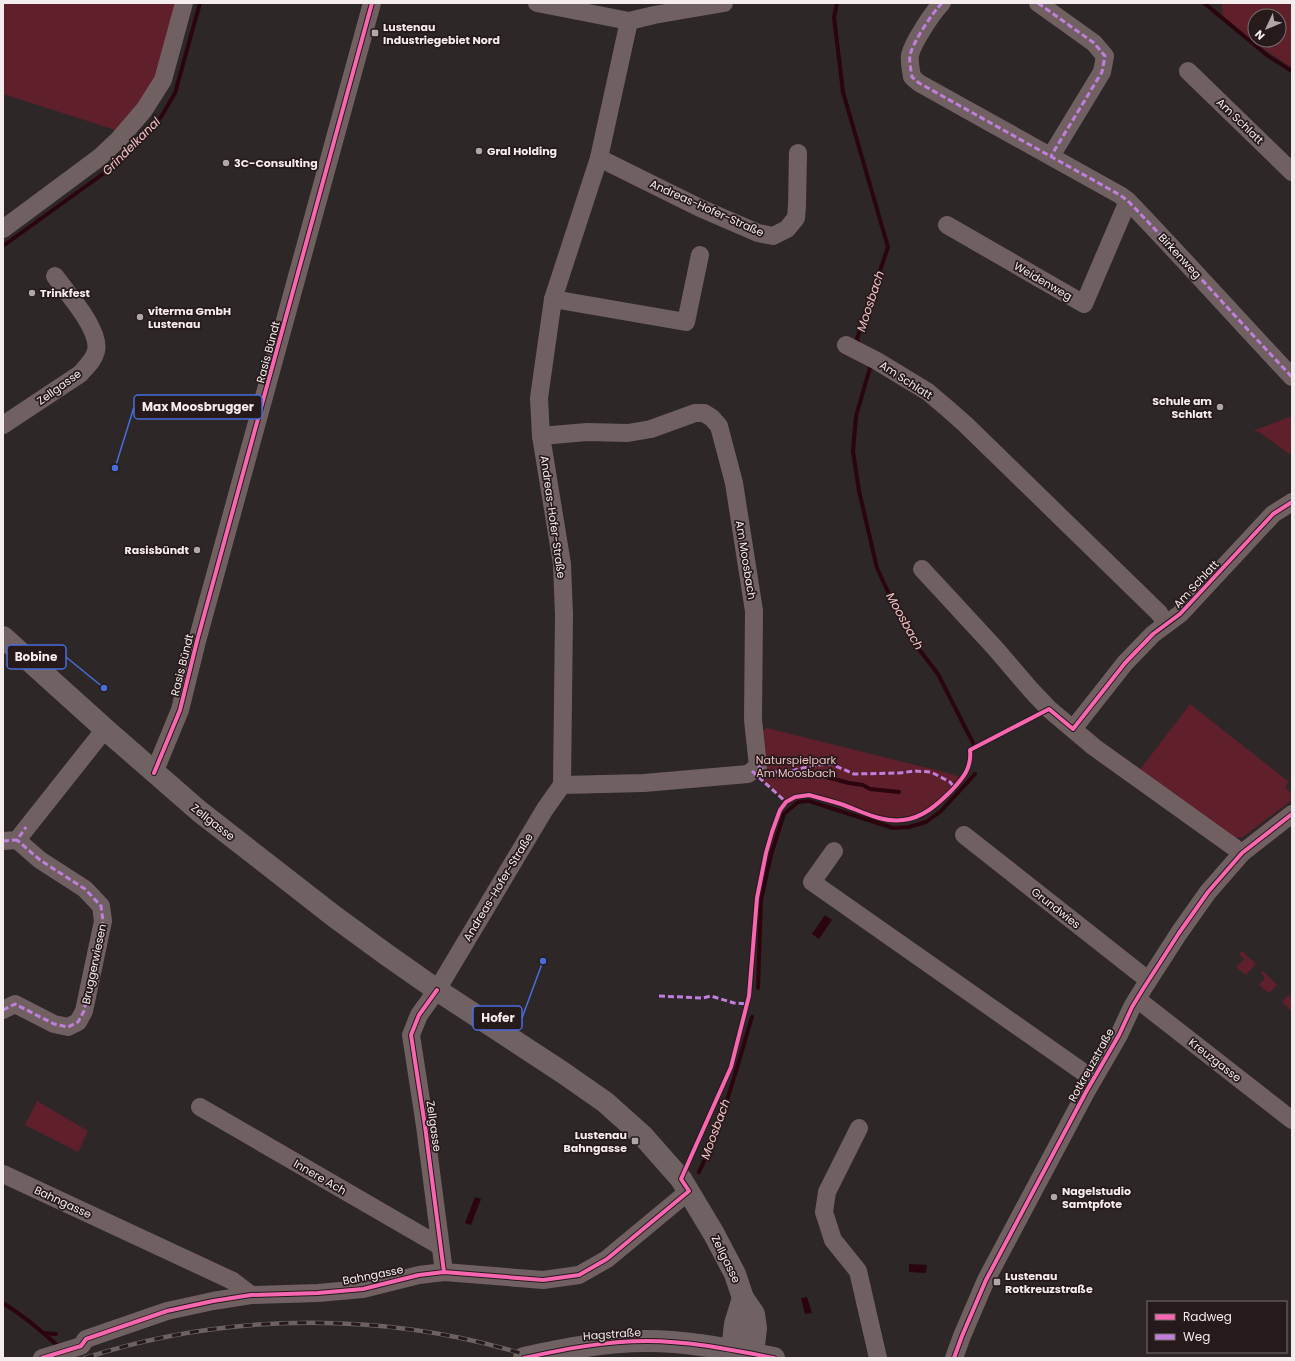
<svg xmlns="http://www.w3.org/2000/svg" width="1295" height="1361" viewBox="0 0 1295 1361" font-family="Poppins,sans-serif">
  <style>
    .green { fill: #5f1f2b; fill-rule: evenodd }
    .water { fill: #2b050e }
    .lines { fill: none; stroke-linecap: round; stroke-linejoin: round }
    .stream { stroke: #2b050e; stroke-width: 4 }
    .minor { stroke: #716062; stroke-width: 18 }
    .major { stroke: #706162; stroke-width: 22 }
    .rail-casing { stroke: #6c6262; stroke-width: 4.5 }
    .rail { stroke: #261a1b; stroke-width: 3; stroke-dasharray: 9; stroke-linecap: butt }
    .quiet { stroke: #c07fdc; stroke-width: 3; stroke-dasharray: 6 3; stroke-linecap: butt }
    .cycleway-casing { stroke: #261a1b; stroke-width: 6 }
    .cycleway { stroke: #f766af; stroke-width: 4 }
    .poi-dot { fill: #afa7a8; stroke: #261a1b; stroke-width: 1.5 }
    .labels { text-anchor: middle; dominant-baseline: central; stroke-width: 3.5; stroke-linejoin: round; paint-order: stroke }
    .poi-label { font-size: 11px; font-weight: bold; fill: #f5eced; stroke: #261a1b; text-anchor: start }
    .street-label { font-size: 11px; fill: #f5eced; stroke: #261a1b }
    .park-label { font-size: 11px; fill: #f0bec3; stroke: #261a1b }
    .water-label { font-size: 12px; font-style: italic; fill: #f4c2c6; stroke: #261a1b }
    .leader { fill: none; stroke: #486edc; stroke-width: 1.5 }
    .callout-dot { fill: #486edc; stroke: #261a1b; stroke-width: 1.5 }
    .callout { fill: #261a1b; stroke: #486edc; stroke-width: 1.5 }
    .callout-label { font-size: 12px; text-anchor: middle; font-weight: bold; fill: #f5eced }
  </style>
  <rect width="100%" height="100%" fill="#2d2727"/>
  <!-- green -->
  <g class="green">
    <polygon points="3,3 184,3 163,80 125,133 3,94"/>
    <path d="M1222 3H1292V68L1255 43 1223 16ZM1255 16H1279V40H1255Z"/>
    <polygon points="1292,416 1292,451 1289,454 1259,432 1253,431"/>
    <polygon points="1190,704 1289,782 1285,787 1292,794 1292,800 1243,837 1236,838 1228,835 1139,771"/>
    <polygon points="767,728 948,773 962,778 948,794 928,811 917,817 904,820 889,820 809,795 795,797 786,802 752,771 762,732"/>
    <polygon points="1242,951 1256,964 1246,975 1236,967 1244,959 1239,954"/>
    <polygon points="1263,971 1277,985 1269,993 1259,985 1265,978 1261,973"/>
    <polygon points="1288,995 1292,999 1292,1012 1282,1002"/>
    <polygon points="37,1101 88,1131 78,1152 25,1125"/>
  </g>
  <!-- water -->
  <g class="water">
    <polygon points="825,915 832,920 819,939 812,934"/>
    <polygon points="475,1197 481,1199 471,1225 465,1223"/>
    <polygon points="909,1264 927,1265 926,1273 909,1272"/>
    <polygon points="807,1297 812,1313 805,1314 801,1298"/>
  </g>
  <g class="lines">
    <!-- stream -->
    <g class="stream">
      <polyline points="837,3 834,17 843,92 888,247 857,339 860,346"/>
      <polyline points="1204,3 1268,56 1292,71"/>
      <polyline points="3,246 107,171 134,146 161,117 175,93 200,3"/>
      <polyline points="868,363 870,368 856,416 853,451 859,491 877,568 895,607 918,648 938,674 973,743"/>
      <polyline points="819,775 849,783 863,785 870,789 899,792"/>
      <polyline points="758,988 761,900 771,855 784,814 798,802 809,801 893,828 909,827 926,822 941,811 975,774"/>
      <path d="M699 1172C723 1123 736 1069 752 1017"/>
      <path d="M3 1303C24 1316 42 1331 60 1348"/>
      <polyline points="45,1333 56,1334"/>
    </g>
    <!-- minor -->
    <g class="minor">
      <polyline points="537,3 629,21 654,15 724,3"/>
      <path d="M942 3C933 12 913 42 910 55 909 61 911 70 912 77L919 83 1120 195 1128 201C1184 259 1237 319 1292 377"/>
      <polyline points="1038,3 1094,43 1105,56 1102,72 1051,156"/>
      <polyline points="1188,71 1292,172"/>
      <polyline points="599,158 700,208 758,233 773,236 787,229 796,218 797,206 798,153"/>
      <polyline points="947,225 1084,304 1128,201"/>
      <polyline points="3,229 100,157 119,139 144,110 163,80 184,3"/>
      <polyline points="553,299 686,322 700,255"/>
      <polyline points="846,345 877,361 928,392 948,409 965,424 1159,613 1166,624"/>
      <path d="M3 425 80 374C86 367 94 360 96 351 101 330 67 293 55 276"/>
      <polyline points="541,436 587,432 628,433 651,429 695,413 704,413 712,418 719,426 734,483 754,611 753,720 758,766 748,774 644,783 562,785"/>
      <polyline points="922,569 995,648 1031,690 1049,709 1094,747 1242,853"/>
      <polyline points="1073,729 1125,663 1153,634 1180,614 1273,514 1292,502"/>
      <polyline points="154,773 180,710 197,641 372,3"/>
      <polyline points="964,835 1148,980"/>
      <polyline points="3,841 17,840 105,729"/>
      <polyline points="834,851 812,882 1093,1079"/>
      <polyline points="1137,999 1292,1120"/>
      <polyline points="3,1010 15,1004 54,1024 68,1027 78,1022 84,1011 103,921 101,906 85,889 40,860 17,840"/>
      <polyline points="200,1107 440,1246"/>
      <polyline points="859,1128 827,1192 824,1212 833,1240 858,1271 878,1358"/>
      <polyline points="3,1174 233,1281 251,1295"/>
      <polyline points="444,1272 425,1126 411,1035 419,1015 437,990 545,809 562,785 564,615 562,564 541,436 539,398 553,299 599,158 629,21"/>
      <polyline points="42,1358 81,1346 86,1339 167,1311 213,1301 251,1295 318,1293 363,1289 419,1275 444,1272 543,1280 579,1275 607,1259 689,1191"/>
      <polyline points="954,1358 962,1336 986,1280 1086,1092 1119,1035 1132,1007 1143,989 1179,933 1208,892 1242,853 1292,814"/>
    </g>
    <!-- major -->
    <g class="major">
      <polyline points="3,637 105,729 199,811 335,917 387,955 437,990 562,1072 605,1102 643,1136 681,1179 714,1234 735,1274 743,1298 754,1314 756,1328 753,1354"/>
      <polyline points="732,1350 735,1324 743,1298"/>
      <path d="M524 1358C565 1349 605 1341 647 1341 690 1341 732 1350 774 1358"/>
    </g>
    <defs>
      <path id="rail" d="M85 1358C229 1311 392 1311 536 1358"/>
    </defs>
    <!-- rail casing -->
    <use href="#rail" class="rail-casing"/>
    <!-- rail -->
    <use href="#rail" class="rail"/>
    <!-- quiet -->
    <g class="quiet">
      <path d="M942 3C933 12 913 42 910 55 909 61 911 70 912 77L919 83 1120 195 1128 201C1184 259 1237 319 1292 377"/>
      <polyline points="1038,3 1094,43 1105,56 1102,72 1051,156"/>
      <polyline points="758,766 764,771 773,772 784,772 818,765 831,764 854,774 900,773 914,771 931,772 950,782 954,787"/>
      <polyline points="752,771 786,802"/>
      <polyline points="3,841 17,840 26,827"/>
      <polyline points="659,996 703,998 711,996 734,1003 747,1004"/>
      <polyline points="3,1010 15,1004 54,1024 68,1027 78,1022 84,1011 103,921 101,906 85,889 40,860 17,840"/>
    </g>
    <defs>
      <g id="cycleway">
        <polyline points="154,773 180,710 197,641 372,3"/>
        <polyline points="437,990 419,1015 411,1035 425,1126 444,1272"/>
        <path d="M42 1358 81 1346 86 1339 167 1311 213 1301 251 1295 318 1293 363 1289 419 1275 444 1272 543 1280 579 1275 607 1259 689 1191 681 1179 731 1067 749 996 757 898 766 853 772 832 780 810 786 802 795 797 809 795C820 798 831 801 841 804 861 811 882 823 903 820 923 818 938 804 952 790 963 778 972 768 970 750L1049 709 1073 729 1125 663 1153 634 1180 614 1273 514 1292 502"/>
        <path d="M524 1358C565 1349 605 1341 647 1341 690 1341 732 1350 774 1358"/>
        <polyline points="954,1358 962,1336 986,1280 1086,1092 1119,1035 1132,1007 1143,989 1179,933 1208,892 1242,853 1292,814"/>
      </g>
    </defs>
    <!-- cycleway casing -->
    <use href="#cycleway" class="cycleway-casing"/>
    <!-- cycleway -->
    <use href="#cycleway" class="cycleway"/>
  </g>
  <!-- markers -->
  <g class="poi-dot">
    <rect x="371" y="29" width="8" height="8" rx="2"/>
    <circle cx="479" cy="151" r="4"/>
    <circle cx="226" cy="163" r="4"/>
    <circle cx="32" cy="293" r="4"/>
    <circle cx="140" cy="317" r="4"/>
    <circle cx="1220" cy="407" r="4"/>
    <circle cx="197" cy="550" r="4"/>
    <rect x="631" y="1137" width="8" height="8" rx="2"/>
    <circle cx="1054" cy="1197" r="4"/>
    <rect x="993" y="1278" width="8" height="8" rx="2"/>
  </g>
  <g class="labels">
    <!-- poi labels -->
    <g class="poi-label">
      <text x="383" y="27">Lustenau<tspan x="383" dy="13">Industriegebiet Nord</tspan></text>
      <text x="487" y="151">Gral Holding</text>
      <text x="234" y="163">3C-Consulting</text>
      <text x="40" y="293">Trinkfest</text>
      <text x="148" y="311">viterma GmbH<tspan x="148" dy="13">Lustenau</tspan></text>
      <text x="1212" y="401" text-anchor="end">Schule am<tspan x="1212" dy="13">Schlatt</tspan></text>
      <text x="189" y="550" text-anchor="end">Rasisbündt</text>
      <text x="627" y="1135" text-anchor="end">Lustenau<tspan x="627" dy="13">Bahngasse</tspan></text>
      <text x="1062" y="1191">Nagelstudio<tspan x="1062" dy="13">Samtpfote</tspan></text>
      <text x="1005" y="1276">Lustenau<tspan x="1005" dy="13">Rotkreuzstraße</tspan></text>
    </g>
    <!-- street labels -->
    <g class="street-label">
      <text transform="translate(1240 121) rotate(44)">Am Schlatt</text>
      <text transform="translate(707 208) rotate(24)">Andreas-Hofer-Straße</text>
      <text transform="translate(1180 256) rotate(47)">Birkenweg</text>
      <text transform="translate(1043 281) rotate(30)">Weidenweg</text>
      <text transform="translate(268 352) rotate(-75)">Rasis Bündt</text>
      <text transform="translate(906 380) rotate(33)">Am Schlatt</text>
      <text transform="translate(59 387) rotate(-36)">Zellgasse</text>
      <text transform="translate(553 517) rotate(82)">Andreas-Hofer-Straße</text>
      <text transform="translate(746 560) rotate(81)">Am Moosbach</text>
      <text transform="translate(1196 584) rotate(-47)">Am Schlatt</text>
      <text transform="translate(182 665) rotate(-76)">Rasis Bündt</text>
      <text transform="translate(213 822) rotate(38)">Zellgasse</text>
      <text transform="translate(498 887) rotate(-59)">Andreas-Hofer-Straße</text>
      <text transform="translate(1056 908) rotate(38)">Grundwies</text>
      <text transform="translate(94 964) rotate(-78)">Bruggerwiesen</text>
      <text transform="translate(1215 1060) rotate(38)">Kreuzgasse</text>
      <text transform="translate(1091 1065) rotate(-61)">Rotkreuzstraße</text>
      <text transform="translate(434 1126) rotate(82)">Zellgasse</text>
      <text transform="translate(320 1177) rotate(30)">Innere Ach</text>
      <text transform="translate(63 1202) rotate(25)">Bahngasse</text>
      <text transform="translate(726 1259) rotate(64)">Zellgasse</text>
      <text transform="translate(373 1275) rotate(-11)">Bahngasse</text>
      <text transform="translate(612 1334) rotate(-4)">Hagstraße</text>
    </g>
    <!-- park labels -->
    <g class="park-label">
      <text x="796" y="760">Naturspielpark<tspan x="796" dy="13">Am Moosbach</tspan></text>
    </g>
    <!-- water labels -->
    <g class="water-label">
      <text transform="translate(131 146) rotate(-45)">Grindelkanal</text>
      <text transform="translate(870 301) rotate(-72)">Moosbach</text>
      <text transform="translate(905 621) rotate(61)">Moosbach</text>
      <text transform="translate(715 1129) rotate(-70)">Moosbach</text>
    </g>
  </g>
  <!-- callouts -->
  <path class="leader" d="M115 468L134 407M104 688L66 657M543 961L522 1018"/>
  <g class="callout-dot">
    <circle cx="115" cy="468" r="4"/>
    <circle cx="104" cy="688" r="4"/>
    <circle cx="543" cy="961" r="4"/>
  </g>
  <g class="callout">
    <rect x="134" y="395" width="128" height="24" rx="4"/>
    <rect x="7" y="645" width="59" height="24" rx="4"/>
    <rect x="473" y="1006" width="49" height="24" rx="4"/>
  </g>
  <g class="callout-label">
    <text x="198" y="411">Max Moosbrugger</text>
    <text x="36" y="661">Bobine</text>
    <text x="498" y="1022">Hofer</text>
  </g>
  <!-- border -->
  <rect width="1295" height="1361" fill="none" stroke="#f5eced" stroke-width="8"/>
  <!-- legend -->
  <rect x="1147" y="1301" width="140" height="52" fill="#261a1b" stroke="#796e6f"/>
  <rect x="1155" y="1314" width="20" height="6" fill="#f766af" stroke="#796e6f"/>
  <text x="1183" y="1321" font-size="12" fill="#f5eced">Radweg</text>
  <rect x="1155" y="1334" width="20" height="6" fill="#c07fdc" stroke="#796e6f"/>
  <text x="1183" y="1341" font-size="12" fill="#f5eced">Weg</text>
  <!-- north arrow -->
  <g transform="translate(1267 28) rotate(226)"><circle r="19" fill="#261a1b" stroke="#796e6f"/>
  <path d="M0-3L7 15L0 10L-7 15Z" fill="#afa7a8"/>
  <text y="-6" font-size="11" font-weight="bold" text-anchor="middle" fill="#f5eced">N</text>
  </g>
</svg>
